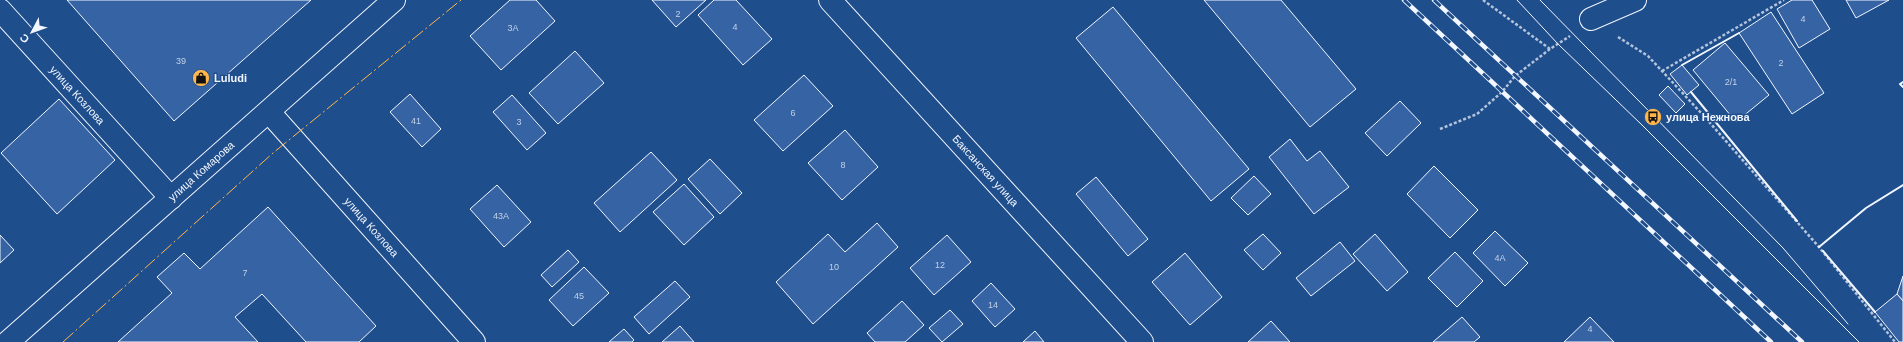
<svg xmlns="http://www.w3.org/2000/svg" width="1903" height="342" viewBox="0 0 1903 342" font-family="Helvetica,sans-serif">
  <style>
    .building { fill: #3563a3; stroke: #f2f6ff }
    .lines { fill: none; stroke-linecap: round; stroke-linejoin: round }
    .minor-casing { stroke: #f2f6ff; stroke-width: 24 }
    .path { stroke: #b3c4dc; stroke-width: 2.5; stroke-dasharray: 3 2; stroke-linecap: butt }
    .minor { stroke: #1f4e8c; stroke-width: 22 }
    .tram { stroke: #f2f6ff; stroke-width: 1 }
    .rail-casing { stroke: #f2f6ff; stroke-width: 4.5 }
    .rail { stroke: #1f4e8c; stroke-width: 3; stroke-dasharray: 9; stroke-linecap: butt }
    .wall { stroke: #f2f6ff; stroke-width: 2 }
    .power { stroke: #ffb74d; stroke-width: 1; stroke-dasharray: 14 3 2 3; stroke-linecap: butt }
    .labels { text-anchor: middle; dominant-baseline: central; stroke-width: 3; stroke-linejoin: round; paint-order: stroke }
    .number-label { font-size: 9px; fill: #c3d1e8 }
    .poi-label { font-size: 11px; font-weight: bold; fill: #f2f6ff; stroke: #1f4e8c; text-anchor: start }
    .street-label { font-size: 11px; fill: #f2f6ff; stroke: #1f4e8c }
  </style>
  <rect width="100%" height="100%" fill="#1f4e8c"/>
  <!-- building -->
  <g class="building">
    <polygon points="67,0 311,0 174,121"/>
    <polygon points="510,0 536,0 555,21 501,70 470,36"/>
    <polygon points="652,0 706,0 676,27"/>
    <polygon points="714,0 736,0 772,39 743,65 698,15"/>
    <polygon points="1204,0 1281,0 1356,89 1310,127"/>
    <polygon points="1792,0 1812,0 1830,29 1799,48 1777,9"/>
    <polygon points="1846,0 1889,0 1856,18"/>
    <polygon points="1113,7 1249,169 1211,201 1076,38"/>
    <polygon points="1771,12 1824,93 1792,114 1739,33"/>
    <polygon points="1725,43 1769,95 1736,122 1693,70"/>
    <polygon points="575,51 604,83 558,124 529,93"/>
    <polygon points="1682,65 1699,85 1687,95 1670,74"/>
    <polygon points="804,75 833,106 783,151 754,120"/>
    <polygon points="1668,86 1685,104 1676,113 1659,95"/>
    <polygon points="410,94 441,129 422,147 390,112"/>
    <polygon points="512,95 546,133 527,150 493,112"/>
    <polygon points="59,99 115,160 57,214 1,153"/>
    <polygon points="1400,101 1421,123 1387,156 1365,133"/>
    <polygon points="845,130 878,167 842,200 808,163"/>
    <polygon points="1290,139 1307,161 1320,151 1349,187 1314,214 1269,157"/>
    <polygon points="651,152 677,180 620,232 594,203"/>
    <polygon points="710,159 742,193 720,214 688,179"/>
    <polygon points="1434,166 1478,210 1450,238 1407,194"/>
    <polygon points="1254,176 1271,194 1248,215 1231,198"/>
    <polygon points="1096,177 1148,239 1128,256 1076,194"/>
    <polygon points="684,184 714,217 684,245 653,212"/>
    <polygon points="497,185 531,222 504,247 470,209"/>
    <polygon points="268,207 376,326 359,342 306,342 262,294 235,317 258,342 118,342 172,293 157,277 184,253 200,269"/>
    <polygon points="877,223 898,247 813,324 776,282 828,234 845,252"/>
    <polygon points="1495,231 1528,263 1505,286 1473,253"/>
    <polygon points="1263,234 1281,253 1263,270 1244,250"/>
    <polygon points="1375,234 1408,272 1387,291 1353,254"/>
    <polygon points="0,235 14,250 0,263"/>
    <polygon points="947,235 971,262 934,295 910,268"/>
    <polygon points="1340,242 1355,261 1311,296 1296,278"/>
    <polygon points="568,250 579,262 552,287 541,275"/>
    <polygon points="1455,252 1483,281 1457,307 1428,278"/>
    <polygon points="1185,253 1222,297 1190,325 1152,282"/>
    <polygon points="584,267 609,293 573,326 549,300"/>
    <polygon points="1903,276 1903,301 1897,294"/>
    <polygon points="675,281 690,297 649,334 634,317"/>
    <polygon points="991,283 1015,309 995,327 972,301"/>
    <polygon points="1897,294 1903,301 1903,342 1899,342 1875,312"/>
    <polygon points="902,301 924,325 905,342 875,342 867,333"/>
    <polygon points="950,310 963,324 942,342 929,328"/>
    <polygon points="1462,317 1480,337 1474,342 1433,342"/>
    <polygon points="1590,317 1614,342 1564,342"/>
    <polygon points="1271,321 1290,342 1248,342"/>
    <polygon points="680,326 694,342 662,342"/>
    <polygon points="624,329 634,340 632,342 609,342"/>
    <polygon points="1035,331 1044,342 1023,342"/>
  </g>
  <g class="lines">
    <defs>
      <g id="minor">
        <path id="s1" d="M830 0 1142 342"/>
        <path id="s2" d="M0 10 171 198"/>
        <polyline points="1591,19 1635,0"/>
        <path id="s3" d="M269 112 474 342"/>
        <path id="s4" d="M8 342 394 0"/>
      </g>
    </defs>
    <!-- minor casing -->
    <use href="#minor" class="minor-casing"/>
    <!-- path -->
    <g class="path">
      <polyline points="1483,0 1550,49"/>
      <polyline points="1618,37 1648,56 1703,115 1819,247 1895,342"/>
      <polyline points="1662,71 1784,0"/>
      <polyline points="1440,129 1477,114 1502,92 1515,76 1550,49 1570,36"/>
    </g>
    <!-- minor -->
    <use href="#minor" class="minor"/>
    <!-- tram -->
    <g class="tram">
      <polyline points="1517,0 1558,44 1643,126 1859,342"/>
      <polyline points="1540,0 1783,248 1848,324"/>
    </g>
    <defs>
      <g id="rail">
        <polyline points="1404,0 1771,342"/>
        <polyline points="1434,0 1802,342"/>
      </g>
    </defs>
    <!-- rail casing -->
    <use href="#rail" class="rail-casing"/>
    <!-- rail -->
    <use href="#rail" class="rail"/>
    <!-- wall -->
    <g class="wall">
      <polyline points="1682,65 1739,33"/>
      <polyline points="1903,82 1900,84 1903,87"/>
      <polyline points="1691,92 1797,221"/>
      <polyline points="1819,247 1866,208 1903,185"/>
      <polyline points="1823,251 1875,312"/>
    </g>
    <!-- power -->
    <polyline class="power" points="63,342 273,153 461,0"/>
  </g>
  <!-- icons -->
  <defs>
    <symbol id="shop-disc" viewBox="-11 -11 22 22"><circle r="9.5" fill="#ffb74d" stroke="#1f4e8c"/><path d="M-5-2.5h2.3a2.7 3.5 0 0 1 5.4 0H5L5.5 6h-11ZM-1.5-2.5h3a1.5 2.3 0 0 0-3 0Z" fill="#111"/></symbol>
    <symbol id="bus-disc" viewBox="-11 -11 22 22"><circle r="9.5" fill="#ffb74d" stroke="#1f4e8c"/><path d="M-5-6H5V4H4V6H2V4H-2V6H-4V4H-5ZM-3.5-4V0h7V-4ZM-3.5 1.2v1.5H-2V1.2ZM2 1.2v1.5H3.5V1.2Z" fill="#111"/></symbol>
  </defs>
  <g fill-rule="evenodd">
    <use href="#shop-disc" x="191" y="68" width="20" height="20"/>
    <use href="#bus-disc" x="1643" y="107" width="20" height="20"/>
  </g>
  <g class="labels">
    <!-- number labels -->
    <g class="number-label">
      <text x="678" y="14">2</text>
      <text x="1803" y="19">4</text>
      <text x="735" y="27">4</text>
      <text x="513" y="28">3А</text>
      <text x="181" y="61">39</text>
      <text x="1781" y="63">2</text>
      <text x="1731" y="82">2/1</text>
      <text x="793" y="113">6</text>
      <text x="416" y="121">41</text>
      <text x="519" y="122">3</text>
      <text x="843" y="165">8</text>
      <text x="501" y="216">43А</text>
      <text x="1500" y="258">4А</text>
      <text x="940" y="265">12</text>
      <text x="834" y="267">10</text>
      <text x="245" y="273">7</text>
      <text x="579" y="296">45</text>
      <text x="993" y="305">14</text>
      <text x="1590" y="329">4</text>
    </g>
    <!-- poi labels -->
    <g class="poi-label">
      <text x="214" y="78">Luludi</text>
      <text x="1666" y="117">улица Нежнова</text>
    </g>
    <!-- street labels -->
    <g class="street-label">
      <text stroke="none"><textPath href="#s2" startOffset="115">улица Козлова</textPath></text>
      <text stroke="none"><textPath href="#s4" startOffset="258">улица Комарова</textPath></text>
      <text stroke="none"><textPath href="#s1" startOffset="231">Баксанская улица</textPath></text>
      <text stroke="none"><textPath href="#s3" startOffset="154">улица Козлова</textPath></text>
    </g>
  </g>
  <!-- north arrow -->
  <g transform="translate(32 32) rotate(229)" stroke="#1f4e8c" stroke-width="3" paint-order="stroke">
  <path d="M0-3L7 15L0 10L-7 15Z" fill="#f2f6ff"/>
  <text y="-6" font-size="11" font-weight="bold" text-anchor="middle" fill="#f2f6ff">С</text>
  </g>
</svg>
